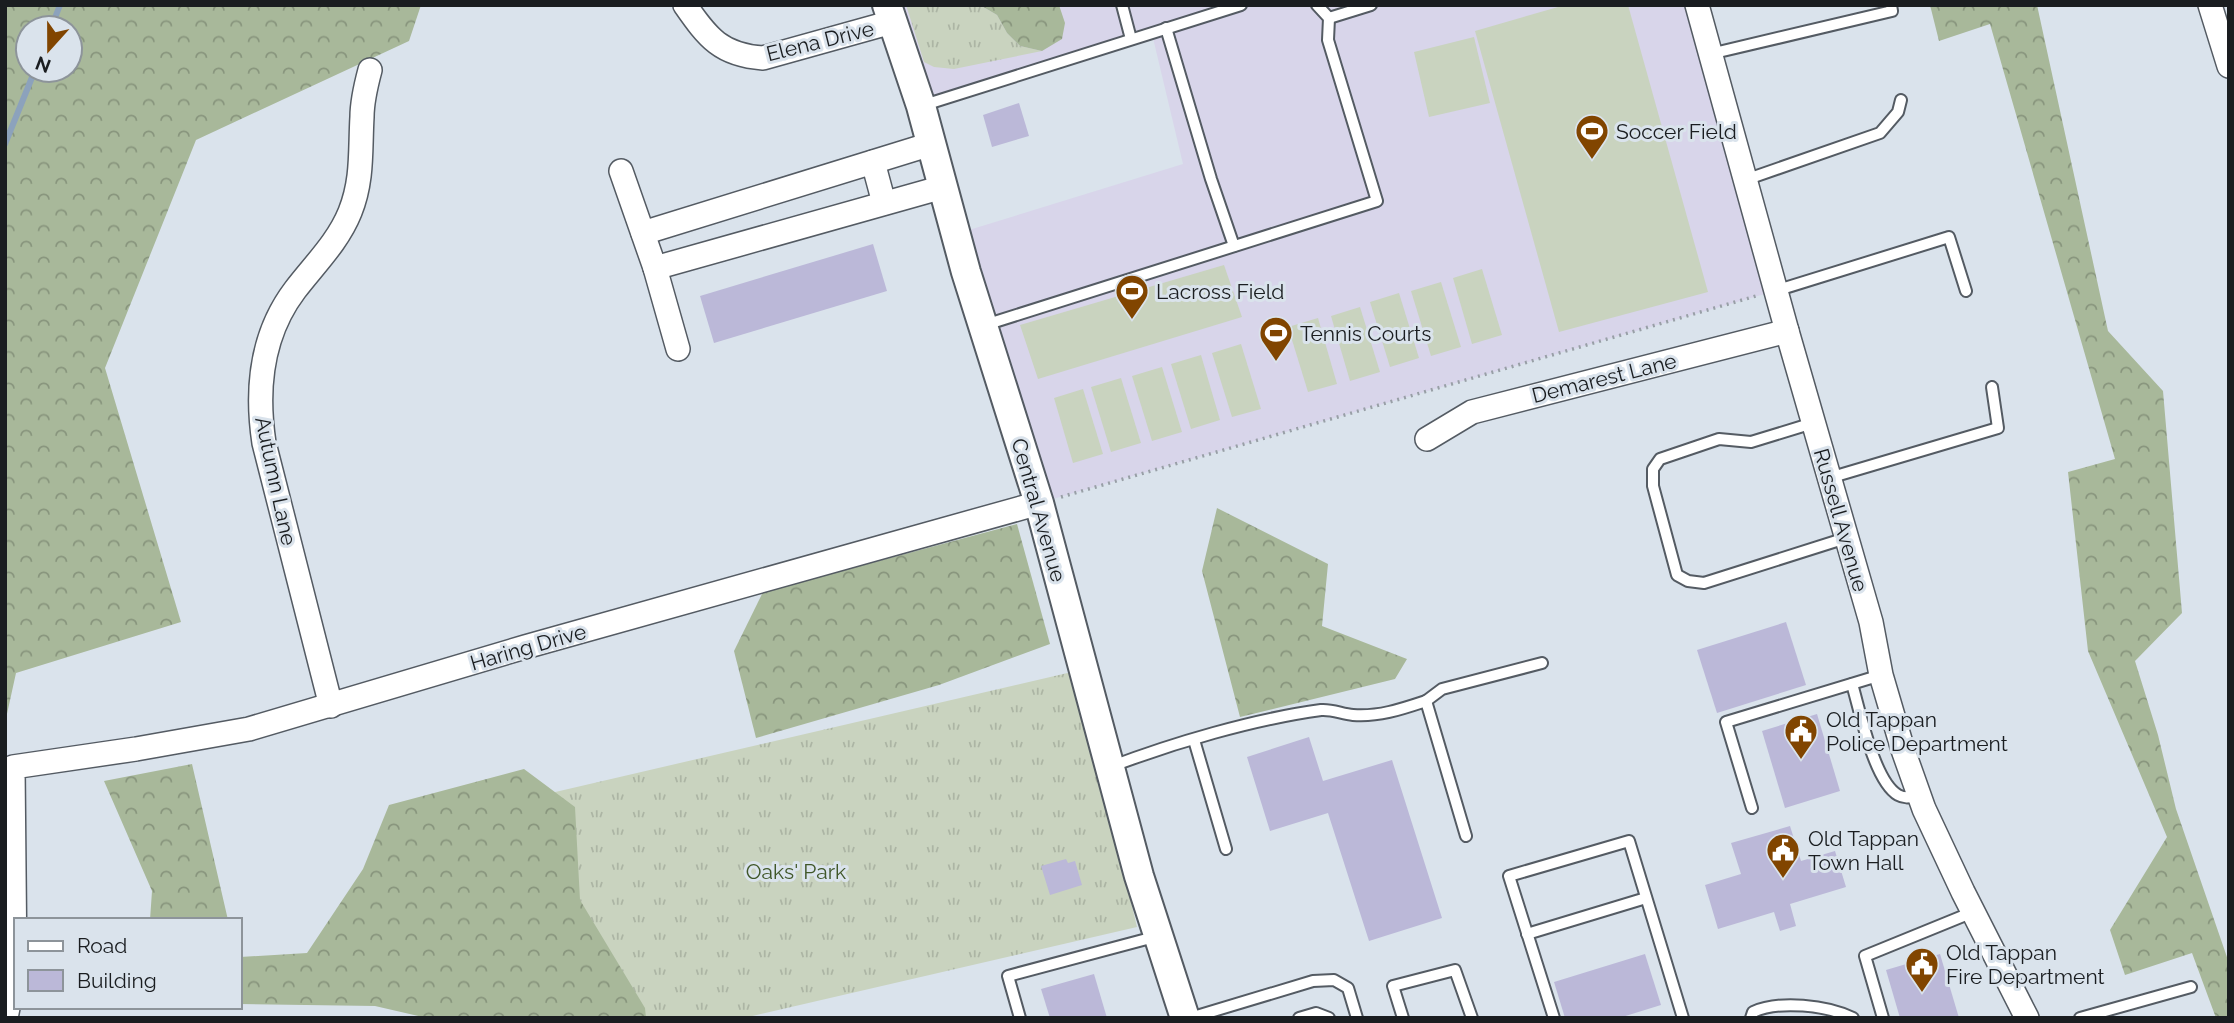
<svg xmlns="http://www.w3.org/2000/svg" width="2234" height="1023" viewBox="0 0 2234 1023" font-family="Raleway,sans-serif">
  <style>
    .education { fill: #d8d5ea }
    .grass { fill: url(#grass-tufts) }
    .forest { fill: url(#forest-crowns); fill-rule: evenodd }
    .pitch { fill: #c9d3bf }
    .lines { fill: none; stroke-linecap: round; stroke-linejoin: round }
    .stream { stroke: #8ca2bc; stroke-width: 6 }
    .building { fill: #bbb8d8 }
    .service-casing { stroke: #545b63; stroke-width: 14 }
    .minor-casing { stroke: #545b63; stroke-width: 26 }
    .tertiary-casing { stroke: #545b63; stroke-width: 32 }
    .path { stroke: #989fa6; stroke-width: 3.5; stroke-dasharray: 2 5; stroke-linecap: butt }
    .service { stroke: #fff; stroke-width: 10 }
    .minor { stroke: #fff; stroke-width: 23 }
    .tertiary { stroke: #fff; stroke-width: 28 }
    .labels { text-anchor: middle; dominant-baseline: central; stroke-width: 6; stroke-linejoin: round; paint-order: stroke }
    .street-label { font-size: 21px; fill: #1a1d20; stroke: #dae3ec }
    .poi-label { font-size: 21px; fill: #1a1d20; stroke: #dae3ec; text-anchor: start }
    .park-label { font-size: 21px; fill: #405729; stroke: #dae3ec }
  </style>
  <defs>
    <pattern id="grass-tufts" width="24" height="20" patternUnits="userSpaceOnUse" patternTransform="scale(1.75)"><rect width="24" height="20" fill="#c9d3bf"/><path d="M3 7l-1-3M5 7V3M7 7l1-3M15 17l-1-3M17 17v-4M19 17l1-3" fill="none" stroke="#acb5a4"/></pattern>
    <pattern id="forest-crowns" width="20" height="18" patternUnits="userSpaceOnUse" patternTransform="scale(1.75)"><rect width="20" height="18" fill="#a8b89a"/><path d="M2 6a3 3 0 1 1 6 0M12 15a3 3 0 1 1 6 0" fill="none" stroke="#88957d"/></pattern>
  </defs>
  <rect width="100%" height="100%" fill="#dae3ec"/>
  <!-- education -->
  <polygon class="education" points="887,5 1697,5 1775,291 1039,503 956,234 1183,164 1153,38 921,106"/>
  <!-- grass -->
  <g class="grass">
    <polygon points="906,5 980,5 997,15 1007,33 1020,46 1042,51 954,69 934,67 924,62"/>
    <polygon points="1076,671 1137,927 744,1018 503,1018 456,815"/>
  </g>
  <!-- forest -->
  <g class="forest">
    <path d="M5 5H421L409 41 196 140 105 368 181 622 16 673 5 723ZM28 28H70V70H28Z"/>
    <polygon points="980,5 1059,5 1065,23 1062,39 1042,51 1020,46 1007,33 997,15"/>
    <polygon points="1930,5 2037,5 2108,331 2163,391 2182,613 2135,661 2158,735 2176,809 2229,963 2229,1018 2216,1018 2192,953 2125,975 2110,930 2167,837 2088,651 2068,472 2115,459 1990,24 1939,41"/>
    <polygon points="1217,508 1328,564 1322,626 1407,659 1395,679 1240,717 1202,571"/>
    <polygon points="1017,524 1050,644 939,685 756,738 734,651 763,592"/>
    <polygon points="192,764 228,920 150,920 152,891 104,781"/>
    <polygon points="524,769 575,807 580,900 645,1008 646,1018 427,1018 375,1006 240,1004 240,957 307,953 363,869 389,805"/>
  </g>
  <!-- pitch -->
  <g class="pitch">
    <polygon points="1565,5 1628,5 1708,292 1559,332 1475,31"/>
    <polygon points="1474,37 1490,103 1429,117 1414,52"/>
    <polygon points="1224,265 1242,317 1038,379 1020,325"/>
    <polygon points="1482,269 1502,335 1472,344 1453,278"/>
    <polygon points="1441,282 1461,347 1431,356 1411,291"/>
    <polygon points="1399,293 1419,358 1390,367 1370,302"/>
    <polygon points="1360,307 1380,372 1350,381 1331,316"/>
    <polygon points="1318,318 1337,384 1308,392 1288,327"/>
    <polygon points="1241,344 1261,409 1232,417 1212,353"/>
    <polygon points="1201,355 1220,420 1191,429 1171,364"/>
    <polygon points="1162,367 1182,432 1152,441 1132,376"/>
    <polygon points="1121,378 1141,443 1111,452 1091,387"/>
    <polygon points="1083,389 1103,454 1073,463 1054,398"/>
  </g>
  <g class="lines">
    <!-- stream -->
    <g class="stream">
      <polyline points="51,28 60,5"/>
      <polyline points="5,144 35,70"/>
    </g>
  </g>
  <!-- building -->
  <g class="building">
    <polygon points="1019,103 1029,136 992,147 983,115"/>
    <polygon points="873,244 887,291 714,343 700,296"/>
    <polygon points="1786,622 1806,685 1717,713 1697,650"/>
    <polygon points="1817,714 1840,791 1785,808 1762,731"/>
    <polygon points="1309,737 1323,781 1392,760 1442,918 1369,941 1328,813 1270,831 1247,757"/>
    <polygon points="1790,826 1801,861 1835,851 1846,887 1790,904 1796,926 1780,931 1774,912 1718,929 1705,885 1741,874 1731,843"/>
    <polygon points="1066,859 1068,863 1075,861 1082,885 1050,895 1041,866"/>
    <polygon points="1645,954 1661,1005 1619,1018 1565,1018 1554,982"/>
    <polygon points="1940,954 1959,1018 1900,1018 1886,970"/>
    <polygon points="1094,974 1107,1018 1050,1018 1041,989"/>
  </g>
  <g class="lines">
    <defs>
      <g id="service">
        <polyline points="1122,5 1131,39"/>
        <polyline points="1329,18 1371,5"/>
        <polyline points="1166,28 1211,179 1234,246"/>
        <polyline points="1710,54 1892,11 1891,5"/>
        <polyline points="921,106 1241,5"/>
        <polyline points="1745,180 1880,133 1898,112 1901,100"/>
        <polyline points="1775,291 1949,237 1966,291"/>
        <polyline points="985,325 1377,201 1328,40 1329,18 1317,5"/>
        <polyline points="1813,423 1751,442 1719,439 1660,459 1653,469 1653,486 1677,575 1688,581 1704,583 1846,538"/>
        <polyline points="1829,478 1998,428 1992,387"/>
        <path d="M1852 684C1860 711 1874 781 1898 795 1905 799 1911 797 1919 796"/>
        <polyline points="1426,701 1442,689 1542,663"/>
        <polyline points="1194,740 1226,849"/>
        <path d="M1110 767C1173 743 1254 719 1321 710 1332 709 1342 714 1353 715 1379 717 1402 709 1426 701L1466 836"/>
        <polyline points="1752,808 1726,722 1881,675"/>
        <polyline points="1527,934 1646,898"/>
        <polyline points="1020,1018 1008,976 1158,936"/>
        <polyline points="1190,1018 1313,981 1334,980 1348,988 1357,1018"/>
        <polyline points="1299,1018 1316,1013 1329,1018"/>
        <polyline points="1403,1018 1393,986 1455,970 1472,1018"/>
        <polyline points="1554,1018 1509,876 1629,841 1683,1018"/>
        <path d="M1751 1018 1753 1012C1779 1000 1827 1005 1853 1018"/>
        <polyline points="1883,1018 1865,956 1973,912"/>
        <polyline points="2080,1018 2191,987"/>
      </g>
      <g id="minor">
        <path d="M685 5C708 38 721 55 763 58L892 22"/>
        <polyline points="1697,5 1787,331 1871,622 1881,675 1903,750 1924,809 1963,892 2027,1018"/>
        <polyline points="2210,5 2229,66"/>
        <polyline points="873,162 884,203"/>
        <polyline points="621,171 655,268 678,349"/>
        <polyline points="643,233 931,144"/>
        <polyline points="655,268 943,187"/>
        <polyline points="1427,439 1472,412 1787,331"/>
        <path d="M331 706 264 443C256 390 261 335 295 290 314 265 338 242 350 212 363 180 360 150 362 117 362 101 366 85 370 70"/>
        <polyline points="6,1018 15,972 13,767 136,749 249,729 525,647 1039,503"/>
      </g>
      <polyline id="tertiary" points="887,5 921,106 966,272 1039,503 1139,876 1185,1018"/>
    </defs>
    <!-- service casing -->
    <use href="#service" class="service-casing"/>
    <!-- minor casing -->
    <use href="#minor" class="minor-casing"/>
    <!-- tertiary casing -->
    <use href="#tertiary" class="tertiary-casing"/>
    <!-- path -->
    <polyline class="path" points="1061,497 1756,296"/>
    <!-- service -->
    <use href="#service" class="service"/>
    <!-- minor -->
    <use href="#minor" class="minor"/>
    <!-- tertiary -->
    <use href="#tertiary" class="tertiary"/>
  </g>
  <!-- icons -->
  <defs>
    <symbol id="stadium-pin" viewBox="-11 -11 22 30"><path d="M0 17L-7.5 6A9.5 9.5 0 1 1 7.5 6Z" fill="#814500" stroke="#dae3ec"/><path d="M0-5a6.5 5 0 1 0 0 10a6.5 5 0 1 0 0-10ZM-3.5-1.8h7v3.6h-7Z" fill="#fff"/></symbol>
    <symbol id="civic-pin" viewBox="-11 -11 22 30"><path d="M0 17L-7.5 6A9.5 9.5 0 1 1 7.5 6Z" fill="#814500" stroke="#dae3ec"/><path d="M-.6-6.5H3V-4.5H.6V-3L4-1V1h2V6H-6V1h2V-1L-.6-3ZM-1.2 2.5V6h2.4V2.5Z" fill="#fff"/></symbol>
  </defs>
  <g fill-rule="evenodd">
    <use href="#stadium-pin" x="1573" y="112" width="38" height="52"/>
    <use href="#stadium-pin" x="1113" y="272" width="38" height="52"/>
    <use href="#stadium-pin" x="1257" y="314" width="38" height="52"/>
    <use href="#civic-pin" x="1782" y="712" width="38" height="52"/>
    <use href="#civic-pin" x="1764" y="831" width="38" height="52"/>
    <use href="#civic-pin" x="1903" y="945" width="38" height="52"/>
  </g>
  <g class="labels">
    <!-- street labels -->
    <g class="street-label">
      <text transform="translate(820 41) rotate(-14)">Elena Drive</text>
      <text transform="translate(1604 378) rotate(-14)">Demarest Lane</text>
      <text transform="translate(276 481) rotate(78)">Autumn Lane</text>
      <text transform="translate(1039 510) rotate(74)">Central Avenue</text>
      <text transform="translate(1841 520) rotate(74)">Russell Avenue</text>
      <text transform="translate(528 647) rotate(-16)">Haring Drive</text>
    </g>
    <!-- poi labels -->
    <g class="poi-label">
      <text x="1616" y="131">Soccer Field</text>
      <text x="1156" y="291">Lacross Field</text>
      <text x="1300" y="333">Tennis Courts</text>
      <text x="1826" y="719">Old Tappan<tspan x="1826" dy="24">Police Department</tspan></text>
      <text x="1808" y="838">Old Tappan<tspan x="1808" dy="24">Town Hall</tspan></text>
      <text x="1946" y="952">Old Tappan<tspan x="1946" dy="24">Fire Department</tspan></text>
    </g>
    <!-- park labels -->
    <g class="park-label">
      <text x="796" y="871">Oaks' Park</text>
    </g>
  </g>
  <!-- border -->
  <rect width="2234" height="1023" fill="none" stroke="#1a1d20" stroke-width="14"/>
  <!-- legend -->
  <rect x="14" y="918" width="228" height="91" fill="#dae3ec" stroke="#8d949a" stroke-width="2"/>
  <rect x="28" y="941" width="35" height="10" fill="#ffffff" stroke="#8d949a" stroke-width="2"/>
  <text x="77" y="953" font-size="21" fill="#1a1d20">Road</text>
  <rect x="28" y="970" width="35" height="21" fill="#bbb8d8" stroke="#8d949a" stroke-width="2"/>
  <text x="77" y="988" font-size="21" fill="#1a1d20">Building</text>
  <!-- north arrow -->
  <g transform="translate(49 49) rotate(201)"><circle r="33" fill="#dae3ec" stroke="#8d949a" stroke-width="2"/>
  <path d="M0-5L12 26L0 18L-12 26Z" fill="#814500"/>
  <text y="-10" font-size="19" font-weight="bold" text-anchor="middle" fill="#1a1d20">N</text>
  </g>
</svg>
